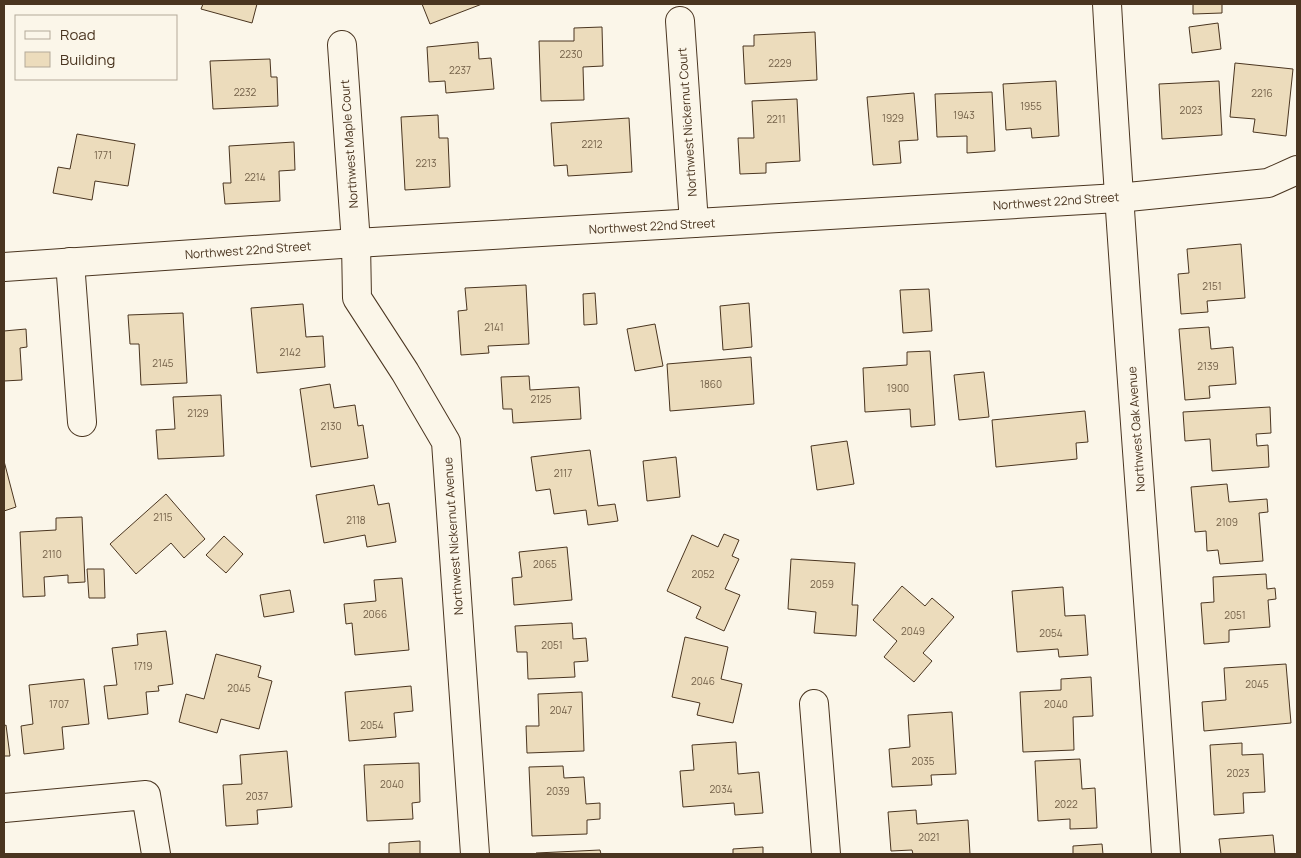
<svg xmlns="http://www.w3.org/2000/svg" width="1301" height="858" viewBox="0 0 1301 858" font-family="Manrope,sans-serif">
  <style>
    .building { fill: #ecdcbc; stroke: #4a3520 }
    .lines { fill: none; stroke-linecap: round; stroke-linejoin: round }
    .minor-casing { stroke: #4a3520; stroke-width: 30 }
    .minor { stroke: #fbf6e9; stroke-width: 28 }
    .labels { text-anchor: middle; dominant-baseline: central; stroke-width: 4; stroke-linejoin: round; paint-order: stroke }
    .number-label { font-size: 10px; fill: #725f47 }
    .street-label { font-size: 12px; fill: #4a3520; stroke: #fbf6e9 }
  </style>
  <rect width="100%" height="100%" fill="#fbf6e9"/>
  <!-- building -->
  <g class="building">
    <polygon points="203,4 257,4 252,23 201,9"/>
    <polygon points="422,4 482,4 430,24"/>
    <polygon points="1193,4 1222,4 1222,13 1193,14"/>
    <polygon points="1218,23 1221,49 1192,53 1189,27"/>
    <polygon points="602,27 603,66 583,67 584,100 541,101 539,41 574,41 574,28"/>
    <polygon points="815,32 817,80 745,84 743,46 754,46 754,35"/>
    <polygon points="478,42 479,59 491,58 494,89 446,93 445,81 429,82 427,47"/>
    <polygon points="270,59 271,77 277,77 278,106 213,109 210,61"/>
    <polygon points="1235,63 1293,69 1286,136 1253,132 1255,119 1230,117"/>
    <polygon points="1056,81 1059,136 1032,138 1031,128 1006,130 1003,84"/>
    <polygon points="1219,81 1222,135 1162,139 1159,84"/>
    <polygon points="992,92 995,151 967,153 967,136 937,137 935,94"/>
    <polygon points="914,93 918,140 899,141 901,163 873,165 867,97"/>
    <polygon points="797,99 800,161 766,163 766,173 740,174 738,138 754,138 752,101"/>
    <polygon points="438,115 439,138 448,138 450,187 405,190 401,117"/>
    <polygon points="629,118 632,172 568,176 567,165 554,166 551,123"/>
    <polygon points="77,134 135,144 128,186 95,181 92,200 53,193 58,167 70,169"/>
    <polygon points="294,142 295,170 279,171 280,201 225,204 223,183 231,183 229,146"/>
    <polygon points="1241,244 1245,298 1207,301 1208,312 1181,314 1178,274 1189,273 1187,249"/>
    <polygon points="526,285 529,344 488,346 489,353 461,355 458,311 467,310 465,288"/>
    <polygon points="929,289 932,331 903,333 900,290"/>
    <polygon points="595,293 597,324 584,325 583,294"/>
    <polygon points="749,303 752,347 723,350 720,306"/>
    <polygon points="303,304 306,337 323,336 325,367 257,373 251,308"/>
    <polygon points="183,313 187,383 141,385 139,344 130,344 128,315"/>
    <polygon points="655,324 663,366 635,371 627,329"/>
    <polygon points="1209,327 1211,349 1233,347 1236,384 1209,386 1210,398 1185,400 1179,329"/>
    <polygon points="26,329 27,347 20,348 22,380 4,381 4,331"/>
    <polygon points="930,351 935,425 911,427 910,409 865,412 863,368 907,365 907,352"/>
    <polygon points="751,357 754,404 670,411 667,364"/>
    <polygon points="984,372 989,417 959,420 954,375"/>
    <polygon points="529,376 530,390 579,387 581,419 513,423 512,409 503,409 501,377"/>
    <polygon points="330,384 334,408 355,405 358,426 363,425 368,458 311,467 300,389"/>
    <polygon points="221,395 224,456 158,459 156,430 175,429 173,397"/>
    <polygon points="1270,407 1271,433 1256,434 1257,446 1268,445 1269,467 1212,471 1210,439 1185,441 1183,412"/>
    <polygon points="1085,411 1088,442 1076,443 1077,459 996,467 992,420"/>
    <polygon points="847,441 854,484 817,490 811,446"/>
    <polygon points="590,450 598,506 615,504 618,521 588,525 586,510 554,514 550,489 536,491 531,457"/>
    <polygon points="676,457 680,497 647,501 643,461"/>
    <polygon points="4,461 16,507 4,511"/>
    <polygon points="1227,484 1229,502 1267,499 1268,512 1259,513 1263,561 1220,564 1218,550 1207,551 1206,531 1195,532 1191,487"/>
    <polygon points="374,485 378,505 389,503 396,542 367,547 365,535 324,543 316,495"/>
    <polygon points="166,494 205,539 184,558 171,543 136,574 110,544"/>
    <polygon points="82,517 85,582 68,583 68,575 44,577 45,596 23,597 20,532 56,530 56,518"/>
    <polygon points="724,534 739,540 732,556 739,559 725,589 740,595 724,631 696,618 701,607 667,591 692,535 718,547"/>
    <polygon points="224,536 243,554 226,573 206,555"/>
    <polygon points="567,547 572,600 514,605 512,578 522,577 519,552"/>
    <polygon points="791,559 855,563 852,605 858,605 856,636 814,633 816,612 788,609"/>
    <polygon points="87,569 104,569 105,598 89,598"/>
    <polygon points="1266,574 1267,589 1275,588 1276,599 1268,600 1270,627 1229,630 1229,642 1204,644 1201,603 1214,602 1213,577"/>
    <polygon points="402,578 409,650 355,655 352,623 346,624 344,604 376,601 374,580"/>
    <polygon points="902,586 925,606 932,598 954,617 923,653 932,661 914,682 884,657 897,641 873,620"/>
    <polygon points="1063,587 1065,616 1085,615 1088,655 1059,657 1058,649 1017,652 1012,591"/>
    <polygon points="290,590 294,612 264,617 260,595"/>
    <polygon points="572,623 573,639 586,638 588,661 574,662 575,677 528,679 527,652 517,652 515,626"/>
    <polygon points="166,631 173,684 158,686 159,691 146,692 148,714 108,719 104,686 117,685 112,648 138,645 137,634"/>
    <polygon points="685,637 728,647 721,679 742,684 733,723 697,715 700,703 672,697"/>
    <polygon points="216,654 261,666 258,677 272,681 259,729 221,719 217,733 179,722 186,694 204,699"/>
    <polygon points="1286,664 1291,723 1204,731 1202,702 1226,700 1224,668"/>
    <polygon points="1091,677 1093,716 1073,717 1074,750 1023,752 1020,692 1061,690 1061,679"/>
    <polygon points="84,679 89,724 62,727 64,749 24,754 21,726 33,724 29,685"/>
    <polygon points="411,686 413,711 394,713 396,737 349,741 345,692"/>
    <polygon points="582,692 584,751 527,753 526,726 539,726 538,694"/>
    <polygon points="952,712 956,774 931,775 932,785 892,787 889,749 910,747 908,715"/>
    <polygon points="6,725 10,756 4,756 4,726"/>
    <polygon points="736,742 738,774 759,772 763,813 735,815 734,803 683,807 680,771 694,770 692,745"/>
    <polygon points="1242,743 1242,755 1263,754 1265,792 1243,793 1244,813 1214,815 1210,745"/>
    <polygon points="287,751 292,807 257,810 258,824 226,826 223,785 242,784 240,755"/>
    <polygon points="1080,759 1082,789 1095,788 1097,828 1070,829 1070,819 1038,821 1035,761"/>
    <polygon points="419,763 420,802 412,803 413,819 367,821 364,765"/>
    <polygon points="563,766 564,778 584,777 586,804 600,803 600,819 587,820 587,834 532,836 529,767"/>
    <polygon points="916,810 917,824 968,820 970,854 913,854 912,850 891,851 888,812"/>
    <polygon points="1273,835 1275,854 1221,854 1219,839"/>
    <polygon points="420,841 420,854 389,854 389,843"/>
    <polygon points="1102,844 1103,854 1073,854 1073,846"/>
    <polygon points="763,847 763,854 733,854 733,849"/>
    <polygon points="600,850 601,854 536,854 536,853"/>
  </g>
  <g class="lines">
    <defs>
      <g id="minor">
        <path d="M1107 4C1123 287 1147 571 1166 854"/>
        <polyline points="680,21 694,223"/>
        <polyline points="342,45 356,243 357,298 405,372 446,442 475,854"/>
        <polyline points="70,262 82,422"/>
        <polyline points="4,267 356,243 1118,198 1268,183 1297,170"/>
        <polyline points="814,704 826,854"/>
        <polyline points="4,808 146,795 156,854"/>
      </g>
    </defs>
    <!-- minor casing -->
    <use href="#minor" class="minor-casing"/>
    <!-- minor -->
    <use href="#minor" class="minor"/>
  </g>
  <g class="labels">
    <!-- number labels -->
    <g class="number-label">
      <text x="571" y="54">2230</text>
      <text x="780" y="63">2229</text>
      <text x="460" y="70">2237</text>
      <text x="245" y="92">2232</text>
      <text x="1262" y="93">2216</text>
      <text x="1031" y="106">1955</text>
      <text x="1191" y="110">2023</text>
      <text x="964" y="115">1943</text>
      <text x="893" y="118">1929</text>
      <text x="776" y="119">2211</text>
      <text x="592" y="144">2212</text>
      <text x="103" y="155">1771</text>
      <text x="426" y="163">2213</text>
      <text x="255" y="177">2214</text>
      <text x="1212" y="286">2151</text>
      <text x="494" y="327">2141</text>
      <text x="290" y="352">2142</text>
      <text x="163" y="363">2145</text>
      <text x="1208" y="366">2139</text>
      <text x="711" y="384">1860</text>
      <text x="898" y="388">1900</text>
      <text x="541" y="399">2125</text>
      <text x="198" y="413">2129</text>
      <text x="331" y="426">2130</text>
      <text x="563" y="473">2117</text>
      <text x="163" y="517">2115</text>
      <text x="356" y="520">2118</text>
      <text x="1227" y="522">2109</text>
      <text x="52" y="554">2110</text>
      <text x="545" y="564">2065</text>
      <text x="703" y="574">2052</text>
      <text x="822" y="584">2059</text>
      <text x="375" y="614">2066</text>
      <text x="1235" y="615">2051</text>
      <text x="913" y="631">2049</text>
      <text x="1051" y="633">2054</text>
      <text x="552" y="645">2051</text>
      <text x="143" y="666">1719</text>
      <text x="703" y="681">2046</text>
      <text x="1257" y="684">2045</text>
      <text x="239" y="688">2045</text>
      <text x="59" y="704">1707</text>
      <text x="1056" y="704">2040</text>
      <text x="561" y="710">2047</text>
      <text x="372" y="725">2054</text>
      <text x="923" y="761">2035</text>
      <text x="1238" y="773">2023</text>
      <text x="392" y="784">2040</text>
      <text x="721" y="789">2034</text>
      <text x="558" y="791">2039</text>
      <text x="257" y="796">2037</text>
      <text x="1066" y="804">2022</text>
      <text x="929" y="837">2021</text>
    </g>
    <!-- street labels -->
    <g class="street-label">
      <text transform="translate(687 122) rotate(-94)">Northwest Nickernut Court</text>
      <text transform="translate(349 144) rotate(-94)">Northwest Maple Court</text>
      <text transform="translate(1056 201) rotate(-4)">Northwest 22nd Street</text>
      <text transform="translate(652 226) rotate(-3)">Northwest 22nd Street</text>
      <text transform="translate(248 250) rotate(-4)">Northwest 22nd Street</text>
      <text transform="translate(1136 429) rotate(-94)">Northwest Oak Avenue</text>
      <text transform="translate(453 536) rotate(-94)">Northwest Nickernut Avenue</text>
    </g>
  </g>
  <!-- border -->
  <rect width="1301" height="858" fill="none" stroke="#4a3520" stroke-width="10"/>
  <!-- legend -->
  <rect x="15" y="15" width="162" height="65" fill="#fbf6e9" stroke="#b4a999"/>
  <rect x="25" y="31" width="25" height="8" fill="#fbf6e9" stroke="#b4a999"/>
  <text x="60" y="40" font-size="15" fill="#4a3520">Road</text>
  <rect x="25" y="52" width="25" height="15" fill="#ecdcbc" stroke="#b4a999"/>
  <text x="60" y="65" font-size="15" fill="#4a3520">Building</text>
</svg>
